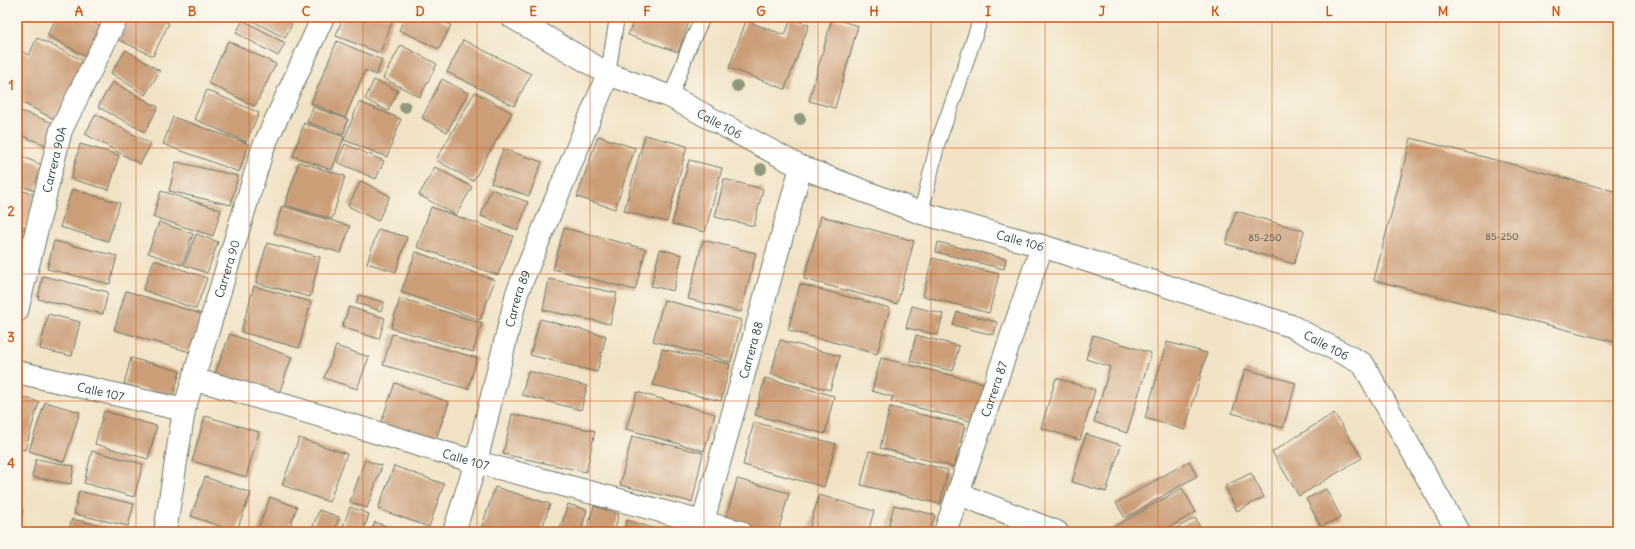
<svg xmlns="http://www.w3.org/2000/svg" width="1635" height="549" viewBox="0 0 1635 549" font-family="Delius,sans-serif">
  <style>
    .building { fill: #cb9e78 }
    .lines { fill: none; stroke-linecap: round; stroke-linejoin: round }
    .service-casing { stroke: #687767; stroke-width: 16 }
    .minor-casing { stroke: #687767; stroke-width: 24 }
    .tertiary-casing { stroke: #687767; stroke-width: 24 }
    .service { stroke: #fff; stroke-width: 14 }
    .minor { stroke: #fff; stroke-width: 22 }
    .tertiary { stroke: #fff; stroke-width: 22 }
    .tree { fill: #8f997d }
    .grid { fill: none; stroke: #d45610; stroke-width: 1; stroke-opacity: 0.55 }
    .labels { text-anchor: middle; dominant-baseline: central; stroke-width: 4; stroke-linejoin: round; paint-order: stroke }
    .number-label { font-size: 10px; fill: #4a5545 }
    .street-label { font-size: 12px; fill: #1f3d34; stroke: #fbf7ec }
    .neatline { fill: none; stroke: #d45610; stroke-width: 1.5 }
    .grid-label { font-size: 13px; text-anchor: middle; font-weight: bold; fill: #d45610 }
  </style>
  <rect width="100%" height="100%" fill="#fbf7ec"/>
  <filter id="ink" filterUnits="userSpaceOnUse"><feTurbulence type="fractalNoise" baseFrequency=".025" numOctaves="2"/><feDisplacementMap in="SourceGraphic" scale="8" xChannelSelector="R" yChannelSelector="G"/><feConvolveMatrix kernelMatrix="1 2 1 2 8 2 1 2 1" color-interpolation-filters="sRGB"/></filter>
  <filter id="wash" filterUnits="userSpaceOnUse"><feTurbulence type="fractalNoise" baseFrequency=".012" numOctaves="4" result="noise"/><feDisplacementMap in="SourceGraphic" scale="16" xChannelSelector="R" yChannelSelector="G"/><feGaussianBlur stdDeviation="0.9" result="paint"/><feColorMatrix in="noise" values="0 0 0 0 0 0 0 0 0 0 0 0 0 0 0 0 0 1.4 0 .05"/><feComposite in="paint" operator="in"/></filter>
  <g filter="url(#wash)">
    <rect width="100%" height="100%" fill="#f1e2c5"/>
    <g id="blocks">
      <!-- building -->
      <g class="building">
        <polygon points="57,17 81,17 105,29 89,58 47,35"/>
        <polygon points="128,17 156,17 169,23 153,56 117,39"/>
        <polygon points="245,17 279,17 292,24 285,38"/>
        <polygon points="343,17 394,17 380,53 336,36"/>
        <polygon points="405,17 434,17 451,25 439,49 399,30"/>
        <polygon points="635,17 675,17 689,22 678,52 628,35"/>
        <polygon points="832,18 858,26 835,108 809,101"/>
        <polygon points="791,19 809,25 785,89 729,68 746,21 785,35"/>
        <polygon points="243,20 285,43 278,56 236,33"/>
        <polygon points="37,38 86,62 56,120 17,100 17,90 19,85 17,84 17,53 19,50 29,55"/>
        <polygon points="463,40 531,74 514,106 447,72"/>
        <polygon points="228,41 276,64 255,106 208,83"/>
        <polygon points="337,41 382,60 376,75 365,70 345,118 311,103"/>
        <polygon points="401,45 437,64 420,97 383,78"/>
        <polygon points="126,50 160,71 145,95 111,73"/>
        <polygon points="442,79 468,93 447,132 422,118"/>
        <polygon points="374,80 398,91 388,111 365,99"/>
        <polygon points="112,82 158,107 145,132 98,107"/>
        <polygon points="207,90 259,113 246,142 194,119"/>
        <polygon points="475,92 512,113 473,181 436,160"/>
        <polygon points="359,102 401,119 387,157 344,140"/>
        <polygon points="313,107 348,119 343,135 307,122"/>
        <polygon points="18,110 56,124 49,146 17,134"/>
        <polygon points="96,114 151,144 140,164 85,134"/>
        <polygon points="173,117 249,144 239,172 163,144"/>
        <polygon points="304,123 344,137 332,170 293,156"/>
        <polygon points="645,135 687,146 667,222 624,211"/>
        <polygon points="598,136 635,148 615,209 577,197"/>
        <polygon points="1411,138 1618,192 1618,343 1374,280"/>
        <polygon points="80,144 119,155 109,190 71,179"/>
        <polygon points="345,144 384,161 376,179 337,162"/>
        <polygon points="503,149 542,162 529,196 491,183"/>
        <polygon points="17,154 46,167 35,191 17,184"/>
        <polygon points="689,160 722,168 705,232 672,224"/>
        <polygon points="176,162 238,176 231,205 169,191"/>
        <polygon points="299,162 345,176 332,219 285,205"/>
        <polygon points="435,167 472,187 456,215 419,195"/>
        <polygon points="724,179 763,189 754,226 715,217"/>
        <polygon points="361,181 390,196 378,221 348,206"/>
        <polygon points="72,189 120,203 108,241 60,227"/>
        <polygon points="491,189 528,202 518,230 481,216"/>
        <polygon points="20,190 36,195 26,227 17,224 17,199"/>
        <polygon points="161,191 221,210 213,236 153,217"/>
        <polygon points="282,206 350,226 341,253 274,233"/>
        <polygon points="431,207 513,236 498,275 417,247"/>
        <polygon points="1236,211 1304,231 1294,264 1226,244"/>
        <polygon points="821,216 914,241 897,304 804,279"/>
        <polygon points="159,222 193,234 182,265 148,253"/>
        <polygon points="17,227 27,230 17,259"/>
        <polygon points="564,228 646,249 635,290 553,269"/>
        <polygon points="378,229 407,237 396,272 367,263"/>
        <polygon points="196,234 218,242 207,273 184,265"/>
        <polygon points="703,240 756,253 741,312 688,299"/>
        <polygon points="54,241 117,256 110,284 47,269"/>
        <polygon points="938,242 1006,259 1004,269 936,252"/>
        <polygon points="267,243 320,257 310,297 256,283"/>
        <polygon points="660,249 682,255 673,291 651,286"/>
        <polygon points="416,252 495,280 480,320 401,292"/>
        <polygon points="932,258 999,274 989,313 923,296"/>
        <polygon points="154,260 207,278 196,309 143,290"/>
        <polygon points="43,276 108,292 103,314 38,299"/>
        <polygon points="549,279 617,293 610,324 543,310"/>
        <polygon points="800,284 890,308 877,354 788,330"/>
        <polygon points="254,286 311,302 299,348 241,332"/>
        <polygon points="126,291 201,314 190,352 114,330"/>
        <polygon points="359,295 384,302 381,311 356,303"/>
        <polygon points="400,298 482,323 473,352 391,328"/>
        <polygon points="664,300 742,320 731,362 653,341"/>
        <polygon points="912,306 943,314 938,335 906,328"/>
        <polygon points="349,307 385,318 379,339 342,327"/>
        <polygon points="957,312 997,322 994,335 953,325"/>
        <polygon points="48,314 80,322 72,356 40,349"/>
        <polygon points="540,319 606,336 597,372 530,355"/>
        <polygon points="230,334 292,357 278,396 215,374"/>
        <polygon points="392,334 477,358 468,389 383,365"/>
        <polygon points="916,335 959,346 953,371 910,361"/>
        <polygon points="1093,335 1151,353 1127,433 1094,422 1110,367 1086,359"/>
        <polygon points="780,340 840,356 830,390 771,374"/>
        <polygon points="1167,342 1207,353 1185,430 1145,418"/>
        <polygon points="336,346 369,357 357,389 324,378"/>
        <polygon points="662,349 730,364 721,401 653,385"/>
        <polygon points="131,358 180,371 173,397 124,384"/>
        <polygon points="881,358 987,384 978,423 891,401 893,397 872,391"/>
        <polygon points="1245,369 1296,383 1283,428 1232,413"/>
        <polygon points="528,371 587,386 581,410 522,395"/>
        <polygon points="765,378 834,396 825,434 755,415"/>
        <polygon points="1056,378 1095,390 1080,440 1041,428"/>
        <polygon points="395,383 449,402 433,447 379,428"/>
        <polygon points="637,392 715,414 704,451 626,429"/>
        <polygon points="17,395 39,402 25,450 17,448"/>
        <polygon points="45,402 80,412 64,462 29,451"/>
        <polygon points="890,407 965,425 954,467 880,448"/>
        <polygon points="104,411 157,426 148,459 95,444"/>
        <polygon points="1334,413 1362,458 1299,496 1272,452"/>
        <polygon points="512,414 595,431 586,472 503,454"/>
        <polygon points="205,416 259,432 246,477 192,461"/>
        <polygon points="754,422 836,444 824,487 743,465"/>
        <polygon points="1086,434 1121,445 1106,492 1072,482"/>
        <polygon points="632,436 703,453 692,502 620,485"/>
        <polygon points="299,438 347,454 329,502 282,485"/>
        <polygon points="92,451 143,464 134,497 84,483"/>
        <polygon points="869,451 948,470 940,504 861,485"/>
        <polygon points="36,459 74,466 71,484 32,477"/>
        <polygon points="365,460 382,466 367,508 350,502"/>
        <polygon points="1189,461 1197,476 1125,518 1116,503"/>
        <polygon points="394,466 444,484 429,527 378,509"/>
        <polygon points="1251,473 1264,497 1237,511 1225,486"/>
        <polygon points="205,477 251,493 236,532 191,516"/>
        <polygon points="737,479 789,493 778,532 747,532 724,526"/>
        <polygon points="495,487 550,504 541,532 480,532"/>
        <polygon points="1182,488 1196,512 1161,532 1111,532 1110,529"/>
        <polygon points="1326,489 1341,517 1321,527 1306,499"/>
        <polygon points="79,491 134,504 128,526 74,514"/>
        <polygon points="819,495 874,511 868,532 808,532"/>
        <polygon points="270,497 297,507 288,532 257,532"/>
        <polygon points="568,504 587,510 580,532 559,532"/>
        <polygon points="894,505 935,515 930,532 887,532"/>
        <polygon points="594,506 619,514 614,532 586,532"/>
        <polygon points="350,507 369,514 363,532 341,532"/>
        <polygon points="17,509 23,510 18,532 17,532"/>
        <polygon points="319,510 339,517 334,532 311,532"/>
        <polygon points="1195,518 1203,532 1169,532"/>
        <polygon points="72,519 128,531 128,532 68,532"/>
        <polygon points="627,520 666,532 623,532"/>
        <polygon points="375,522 401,532 371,532"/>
      </g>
    </g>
  </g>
  <g filter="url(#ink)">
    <use href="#blocks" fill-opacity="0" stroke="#687767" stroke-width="1"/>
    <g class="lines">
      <defs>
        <g id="service">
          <polyline points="608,74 617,17"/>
          <polyline points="671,97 689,47 703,17"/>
          <polyline points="921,213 938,142 958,87 981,17"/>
        </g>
        <g id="minor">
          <path id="s1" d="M17 311 61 130 117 17"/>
          <path id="s2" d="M17 372 184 410"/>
          <path id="s3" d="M194 381 213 384 476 462 740 532"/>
          <polyline points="959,494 1057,532"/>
          <path id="s4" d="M165 532 184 410 263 148 323 17"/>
          <path id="s5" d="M454 532 476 462 517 293 608 74"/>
          <path id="s6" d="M700 532 801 167"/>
          <path id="s7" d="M945 532 1042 246"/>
        </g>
        <g id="tertiary">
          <path id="s8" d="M512 17 608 74 671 97 801 167 921 213 1042 246 1291 326 1363 364 1458 532"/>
        </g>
      </defs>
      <!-- service casing -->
      <use href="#service" class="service-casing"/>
      <!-- minor casing -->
      <use href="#minor" class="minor-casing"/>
      <!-- tertiary casing -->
      <use href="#tertiary" class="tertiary-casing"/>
      <!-- service -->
      <use href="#service" class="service"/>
      <!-- minor -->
      <use href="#minor" class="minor"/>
      <!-- tertiary -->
      <use href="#tertiary" class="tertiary"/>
    </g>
    <!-- trees -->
    <g class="tree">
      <circle cx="737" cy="86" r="6"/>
      <circle cx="405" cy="107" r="6"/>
      <circle cx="800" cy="119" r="6"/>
      <circle cx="761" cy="169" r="6"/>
    </g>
  </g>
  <!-- grid -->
  <path class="grid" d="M136 17V532M249 17V532M363 17V532M477 17V532M590 17V532M704 17V532M818 17V532M931 17V532M1045 17V532M1158 17V532M1272 17V532M1386 17V532M1499 17V532M17 148H1618M17 274H1618M17 401H1618"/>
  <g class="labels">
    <!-- number labels -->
    <g class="number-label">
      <text x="1502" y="236">85-250</text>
      <text x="1265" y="237">85-250</text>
    </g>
    <!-- street labels -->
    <g class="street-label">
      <text stroke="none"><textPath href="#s8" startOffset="234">Calle 106</textPath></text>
      <text stroke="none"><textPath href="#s1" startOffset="156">Carrera 90A</textPath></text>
      <text stroke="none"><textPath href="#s8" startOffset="558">Calle 106</textPath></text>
      <text stroke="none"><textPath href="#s4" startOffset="271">Carrera 90</textPath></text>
      <text stroke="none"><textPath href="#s5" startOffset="242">Carrera 89</textPath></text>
      <text stroke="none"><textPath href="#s8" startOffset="882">Calle 106</textPath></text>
      <text stroke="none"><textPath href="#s6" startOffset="189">Carrera 88</textPath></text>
      <text stroke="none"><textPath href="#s7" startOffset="151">Carrera 87</textPath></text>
      <text stroke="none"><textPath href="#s2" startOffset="86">Calle 107</textPath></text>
      <text stroke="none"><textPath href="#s3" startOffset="283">Calle 107</textPath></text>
    </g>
  </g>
  <!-- margin -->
  <rect width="1635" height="549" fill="none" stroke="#fbf7ec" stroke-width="44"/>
  <rect x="22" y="22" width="1591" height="505" class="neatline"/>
  <g class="grid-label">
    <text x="79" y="16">A</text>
    <text x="192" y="16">B</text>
    <text x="306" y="16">C</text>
    <text x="420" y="16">D</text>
    <text x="533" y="16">E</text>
    <text x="647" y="16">F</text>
    <text x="761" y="16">G</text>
    <text x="874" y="16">H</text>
    <text x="988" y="16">I</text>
    <text x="1102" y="16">J</text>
    <text x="1215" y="16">K</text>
    <text x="1329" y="16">L</text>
    <text x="1443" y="16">M</text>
    <text x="1556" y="16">N</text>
    <text x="11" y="90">1</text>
    <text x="11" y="216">2</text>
    <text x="11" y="342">3</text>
    <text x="11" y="468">4</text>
  </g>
</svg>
